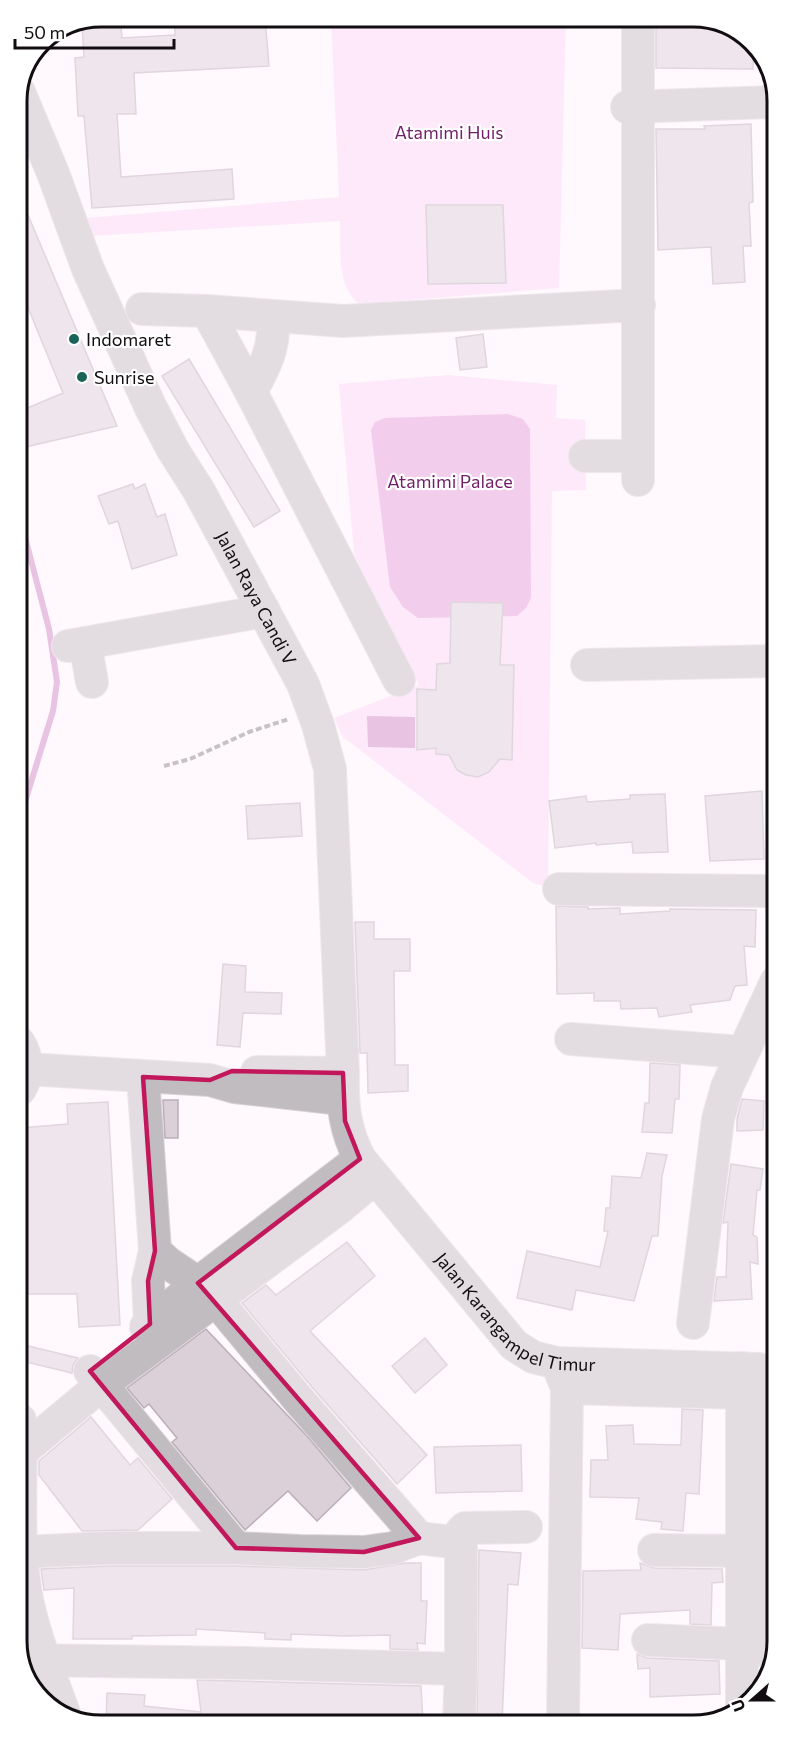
<svg xmlns="http://www.w3.org/2000/svg" width="794" height="1742" viewBox="0 0 794 1742" font-family="Commissioner,sans-serif">
  <style>
    .green { fill: #fdd7f6 }
    .forest { fill: #e39ad8 }
    .water { fill: #cc85c1 }
    .lines { fill: none; stroke-linecap: round; stroke-linejoin: round }
    .stream { stroke: #cc85c1; stroke-width: 6 }
    .building { fill: #dbcfd8; stroke: #baaeb8; stroke-width: 1.5 }
    .minor-casing { stroke: #d9d2d7; stroke-width: 34 }
    .path { stroke: #868185; stroke-width: 4; stroke-dasharray: 6 3; stroke-linecap: butt }
    .minor { stroke: #c1bcc0; stroke-width: 32 }
    .marked { fill: none; stroke: #c2185b; stroke-width: 4.5; stroke-linejoin: round }
    .poi-dot { fill: #196359; stroke: #fff; stroke-width: 2 }
    .labels { text-anchor: middle; dominant-baseline: central; stroke-width: 4.5; stroke-linejoin: round; paint-order: stroke }
    .park-label { font-size: 18px; fill: #711d69; stroke: #fff }
    .poi-label { font-size: 18px; fill: #110d10; stroke: #fff; text-anchor: start }
    .street-label { font-size: 18px; fill: #110d10; stroke: #fff }
    .rim { fill: none; stroke: #110d10; stroke-width: 3 }
  </style>
  <rect width="100%" height="100%" fill="#fff8fd"/>
  <!-- green -->
  <g class="green">
    <path d="M331 17H566L559 288 359 304C336 285 341 248 340 221L92 236 87 218 339 197Z"/>
    <polygon points="448,375 557,385 556,418 585,420 586,490 552,491 548,879 544,886 533,883 343,737 334,718 419,685 373,600 354,553 339,384"/>
  </g>
  <!-- forest -->
  <polygon class="forest" points="508,414 523,419 530,429 531,598 526,608 517,616 418,618 403,607 390,587 371,430 375,422 385,418"/>
  <!-- water -->
  <polygon class="water" points="367,716 415,717 415,748 368,747"/>
  <g class="lines">
    <!-- stream -->
    <polyline class="stream" points="18,519 25,537 49,629 57,682 53,711 24,805 19,862"/>
  </g>
  <!-- building -->
  <g class="building">
    <polygon points="101,16 120,16 122,38 175,35 174,17 265,17 269,66 134,73 136,114 117,114 121,177 232,169 234,199 92,208 84,116 78,116 75,58 84,57 82,24"/>
    <polygon points="657,17 695,17 695,22 714,22 744,34 753,46 753,69 656,68 656,27 659,27"/>
    <polygon points="751,124 753,202 749,203 751,246 743,246 745,282 713,284 711,247 658,250 656,129 705,129 704,126"/>
    <polygon points="17,189 117,426 25,447 18,429 18,412 63,393 20,288 23,286 17,272"/>
    <polygon points="426,205 503,205 506,283 428,284"/>
    <polygon points="483,334 487,367 460,370 456,338"/>
    <polygon points="189,359 280,511 254,527 162,376"/>
    <polygon points="133,484 135,489 145,484 157,517 165,514 177,555 132,569 118,521 109,524 98,496"/>
    <polygon points="451,602 503,603 500,665 514,665 512,760 500,759 489,772 478,777 466,775 457,770 449,755 436,754 436,748 417,750 417,689 436,690 437,664 450,663"/>
    <polygon points="762,791 764,859 710,861 705,796"/>
    <polygon points="665,794 668,852 633,853 632,842 596,845 596,843 555,848 549,801 586,796 587,802 630,799 630,795"/>
    <polygon points="300,803 302,836 248,839 246,806"/>
    <polygon points="556,906 588,907 588,909 620,908 620,914 670,911 670,909 756,910 755,947 744,946 747,985 735,986 730,1000 690,1005 692,1012 659,1017 657,1008 621,1009 620,1001 594,1001 594,993 557,994"/>
    <polygon points="355,922 374,922 374,939 410,939 410,971 394,971 395,1065 408,1065 408,1091 368,1093 367,1053 360,1053"/>
    <polygon points="223,964 246,966 245,992 282,993 281,1014 243,1013 240,1047 217,1045"/>
    <polygon points="650,1063 680,1065 679,1099 675,1099 672,1133 642,1132 645,1103 649,1103"/>
    <polygon points="742,1099 764,1101 763,1130 737,1131 737,1119"/>
    <polygon points="163,1100 178,1100 178,1138 165,1138"/>
    <polygon points="108,1102 120,1325 79,1327 77,1294 20,1294 20,1128 68,1124 67,1104"/>
    <polygon points="647,1153 667,1155 662,1176 658,1236 652,1236 634,1301 576,1290 572,1310 517,1298 527,1251 600,1267 608,1231 604,1231 606,1208 610,1208 612,1176 641,1178"/>
    <polygon points="731,1164 763,1169 760,1190 757,1190 753,1235 757,1237 758,1264 750,1262 752,1299 714,1301 717,1277 726,1277 728,1222 723,1223"/>
    <polygon points="347,1242 375,1276 310,1331 427,1455 397,1484 312,1387 242,1303 266,1285 276,1295"/>
    <polygon points="206,1329 307,1436 351,1488 317,1521 288,1491 245,1530 172,1442 177,1438 149,1404 144,1408 127,1388"/>
    <polygon points="425,1338 447,1365 415,1393 392,1366"/>
    <polygon points="24,1345 78,1358 73,1365 72,1373 26,1362"/>
    <polygon points="682,1409 703,1410 699,1494 686,1493 683,1531 661,1529 662,1522 636,1519 639,1498 590,1497 591,1460 608,1460 606,1426 633,1425 634,1444 681,1445"/>
    <polygon points="91,1417 130,1465 138,1458 172,1499 138,1530 82,1531 39,1475 39,1461"/>
    <polygon points="521,1445 522,1491 436,1493 434,1447"/>
    <polygon points="479,1550 521,1553 518,1585 508,1584 502,1722 477,1723"/>
    <polygon points="404,1563 421,1563 421,1601 427,1601 425,1644 417,1643 418,1650 390,1649 390,1635 344,1636 291,1634 291,1640 265,1639 265,1633 196,1629 196,1635 132,1636 132,1639 73,1639 74,1588 44,1590 41,1569 108,1566 236,1566 364,1570"/>
    <polygon points="640,1563 654,1568 722,1569 723,1582 712,1583 711,1625 690,1624 690,1610 620,1614 618,1650 582,1648 583,1571 641,1570"/>
    <polygon points="637,1654 647,1658 719,1661 720,1694 650,1697 650,1668 638,1669"/>
    <polygon points="197,1680 421,1686 423,1723 106,1725 107,1693 145,1695 144,1706 201,1712"/>
  </g>
  <g class="lines">
    <defs>
      <g id="minor">
        <path id="s1" d="M19 92 53 173 88 269 150 406 173 450 199 491 303 684 318 725 330 769 343 1073C342 1105 345 1131 360 1159L514 1345 533 1357 557 1363 759 1369 765 1375 773 1657"/>
        <polyline points="627,107 773,102"/>
        <polyline points="142,309 207,311 343,321 639,305"/>
        <polyline points="207,311 251,392 399,680"/>
        <path d="M251 392C266 364 275 348 273 316"/>
        <polyline points="585,456 637,456"/>
        <polyline points="638,480 638,17"/>
        <polyline points="85,643 92,682"/>
        <polyline points="68,646 264,611"/>
        <polyline points="587,665 775,661"/>
        <polyline points="559,889 775,891"/>
        <polyline points="571,1039 742,1052"/>
        <path d="M19 1043C28 1057 29 1075 20 1089"/>
        <polyline points="26,1069 210,1080 234,1087 342,1099"/>
        <polyline points="257,1072 343,1073"/>
        <polyline points="143,1077 155,1251 148,1281 150,1324"/>
        <polyline points="155,1251 168,1263 198,1283 215,1299 298,1399 419,1538 461,1543 461,1669 459,1723"/>
        <polyline points="693,1323 718,1119 727,1087 776,982"/>
        <polyline points="146,1327 198,1283 360,1159"/>
        <polyline points="557,1363 567,1388 563,1722"/>
        <polyline points="742,1368 742,1704"/>
        <polyline points="90,1371 236,1548"/>
        <polyline points="567,1388 742,1393"/>
        <path d="M20 1420C23 1480 15 1544 28 1604 36 1641 51 1677 64 1713"/>
        <polyline points="21,1452 100,1386 339,1208 375,1178"/>
        <polyline points="461,1543 461,1532 465,1528 526,1527"/>
        <polyline points="654,1550 743,1551"/>
        <polyline points="21,1552 108,1548 236,1548 299,1551 364,1552 393,1548 419,1538"/>
        <polyline points="648,1640 742,1644"/>
        <polyline points="21,1660 246,1663 461,1669"/>
      </g>
    </defs>
    <!-- minor casing -->
    <use href="#minor" class="minor-casing"/>
    <!-- path -->
    <polyline class="path" points="164,766 190,759 249,732 289,719"/>
    <!-- minor -->
    <use href="#minor" class="minor"/>
  </g>
  <!-- marked area -->
  <path d="M0 0H794V1742H0ZM232 1071 343 1073 345 1121 360 1159 198 1283 419 1538 364 1552 236 1548 90 1371 150 1324 148 1281 155 1251 143 1077 210 1080Z" fill="#fff8fd" fill-opacity=".55" fill-rule="evenodd"/>
  <path class="marked" d="M232 1071 343 1073 345 1121 360 1159 198 1283 419 1538 364 1552 236 1548 90 1371 150 1324 148 1281 155 1251 143 1077 210 1080Z"/>
  <!-- markers -->
  <g class="poi-dot">
    <circle cx="74" cy="339" r="6"/>
    <circle cx="82" cy="377" r="6"/>
  </g>
  <g class="labels">
    <!-- park labels -->
    <g class="park-label">
      <text x="449" y="132">Atamimi Huis</text>
      <text x="450" y="481">Atamimi Palace</text>
    </g>
    <!-- poi labels -->
    <g class="poi-label">
      <text x="86" y="339">Indomaret</text>
      <text x="94" y="377">Sunrise</text>
    </g>
    <!-- street labels -->
    <g class="street-label">
      <text stroke="none"><textPath href="#s1" startOffset="560">Jalan Raya Candi V</textPath></text>
      <text stroke="none"><textPath href="#s1" startOffset="1366">Jalan Karangampel Timur</textPath></text>
    </g>
  </g>
  <!-- crop -->
  <path d="M0 0H794V1742H0ZM101 27H693A74 74 0 0 1 767 101V1641A74 74 0 0 1 693 1715H101A74 74 0 0 1 27 1641V101A74 74 0 0 1 101 27Z" fill="#fff" fill-rule="evenodd"/>
  <path class="rim" d="M101 27H693A74 74 0 0 1 767 101V1641A74 74 0 0 1 693 1715H101A74 74 0 0 1 27 1641V101A74 74 0 0 1 101 27Z"/>
  <!-- north arrow -->
  <g transform="translate(752 1700) rotate(249)" stroke="#ffffff" stroke-width="4.5" paint-order="stroke">
  <path d="M0-4.5L10 22L0 15L-10 22Z" fill="#110d10"/>
  <text y="-9" font-size="16" font-weight="bold" text-anchor="middle" fill="#110d10">U</text>
  </g>
  <!-- scale -->
  <path d="M15 39v9h159v-9" fill="none" stroke="#110d10" stroke-width="3"/>
  <text x="24" y="39" font-size="18" fill="#110d10" stroke="#ffffff" stroke-width="4.5" paint-order="stroke">50 m</text>
</svg>
